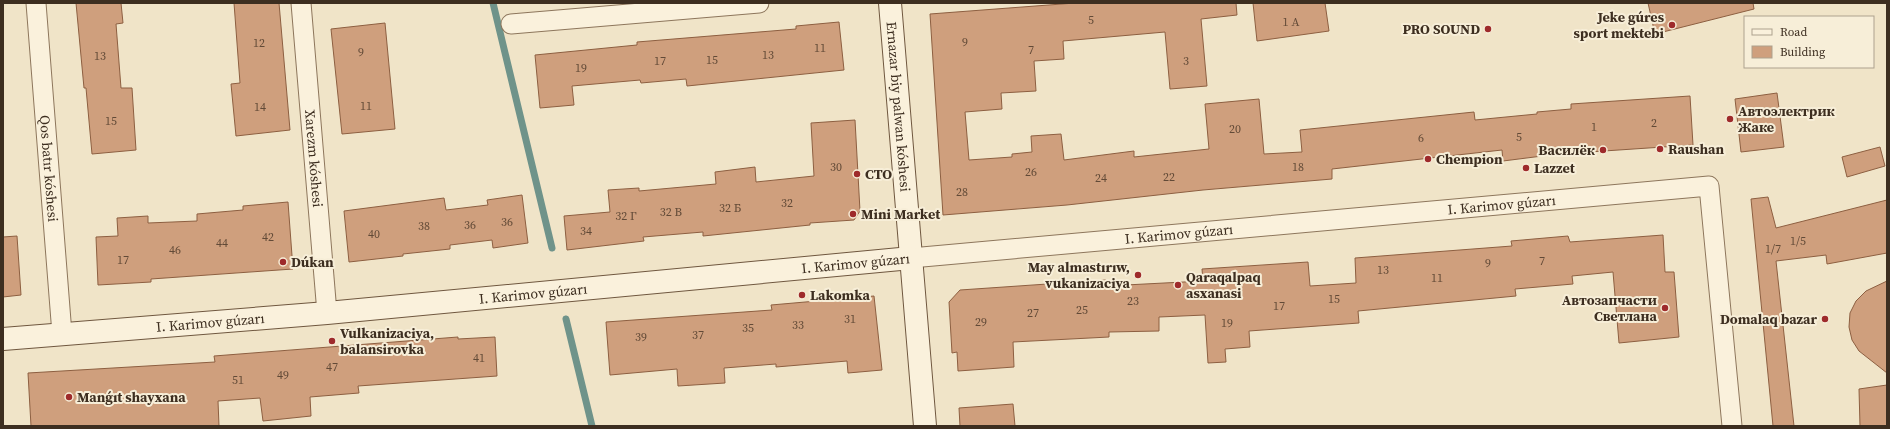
<svg xmlns="http://www.w3.org/2000/svg" width="1890" height="429" viewBox="0 0 1890 429" font-family="'Source Serif 4',serif">
  <style>
    .lines { fill: none; stroke-linecap: round; stroke-linejoin: round }
    .stream { stroke: #6f938a; stroke-width: 7 }
    .building { fill: #cf9f7d; stroke: #8d5f41 }
    .street-casing { stroke: #8d765c; stroke-width: 21 }
    .secondary-casing { stroke: #6f573f; stroke-width: 24 }
    .street { stroke: #faf1dc; stroke-width: 19 }
    .secondary { stroke: #faf1dc; stroke-width: 22 }
    .poi-dot { fill: #9e2a2b; stroke: #f7eed8; stroke-width: 1.5 }
    .labels { text-anchor: middle; dominant-baseline: central; stroke-width: 4; stroke-linejoin: round; paint-order: stroke }
    .number-label { font-size: 12px; fill: #624a37 }
    .poi-label { font-size: 14px; font-weight: bold; fill: #3d2e20; stroke: #f7eed8; text-anchor: start }
    .street-label { font-size: 14px; fill: #3d2e20; stroke: #f7eed8 }
  </style>
  <rect width="100%" height="100%" fill="#f0e4c8"/>
  <g class="lines">
    <!-- stream -->
    <g class="stream">
      <polyline points="493,3 552,248"/>
      <polyline points="566,319 592,426"/>
    </g>
  </g>
  <!-- building -->
  <g class="building">
    <polygon points="76,3 121,3 123,23 116,24 121,88 132,88 136,150 92,154 86,88 84,88"/>
    <polygon points="234,3 279,3 290,130 236,136 231,84 240,83"/>
    <polygon points="1075,3 1236,3 1237,15 1201,19 1207,86 1170,89 1165,32 1063,41 1064,59 1034,61 1036,91 1001,93 1002,109 965,112 969,160 1012,157 1012,154 1032,152 1031,136 1061,134 1064,160 1134,151 1134,157 1209,149 1205,104 1259,99 1264,154 1302,152 1300,130 1474,112 1475,120 1537,114 1537,112 1571,109 1571,104 1690,96 1693,145 1574,153 1574,152 1503,161 1502,150 1332,169 1332,179 1203,190 1067,205 943,215 930,14"/>
    <polygon points="1253,3 1325,3 1329,31 1257,41"/>
    <polygon points="1648,3 1753,3 1754,9 1655,34"/>
    <polygon points="839,22 844,70 687,86 686,79 641,83 640,80 572,86 574,105 540,108 535,55 637,45 637,42 796,29 796,26"/>
    <polygon points="385,23 395,129 342,134 331,29"/>
    <polygon points="1777,93 1784,147 1741,152 1735,99"/>
    <polygon points="855,120 860,211 854,220 810,223 810,225 703,236 703,232 643,237 644,241 567,250 564,216 610,212 608,190 639,188 639,191 716,184 715,172 755,167 756,182 814,176 811,123"/>
    <polygon points="1880,147 1885,166 1847,177 1842,157"/>
    <polygon points="522,195 528,243 493,248 492,240 450,245 450,249 403,254 403,256 349,262 344,211 444,198 446,210 488,205 487,200"/>
    <polygon points="1768,197 1776,228 1887,200 1887,253 1827,264 1826,255 1776,261 1794,426 1773,426 1751,199"/>
    <polygon points="288,202 293,269 151,279 151,282 98,285 96,237 118,236 117,218 148,216 148,223 197,221 197,214 243,210 243,206"/>
    <polygon points="1663,235 1665,272 1674,272 1679,337 1619,343 1613,272 1572,276 1573,284 1515,289 1516,296 1358,311 1359,323 1249,331 1250,347 1225,349 1226,362 1208,363 1205,315 1159,317 1159,331 1109,332 1109,337 1013,342 1014,367 958,371 957,352 952,353 949,302 960,290 1106,280 1106,286 1203,281 1202,269 1308,262 1310,286 1356,283 1355,258 1512,246 1511,241 1568,236 1570,242"/>
    <polygon points="17,236 21,295 3,297 3,237"/>
    <polygon points="1887,281 1887,373 1859,351 1852,340 1849,327 1850,313 1856,301 1866,291"/>
    <polygon points="874,296 882,370 848,373 847,361 776,367 776,364 724,368 725,383 678,386 677,369 610,375 606,322 772,310 771,305"/>
    <polygon points="458,337 458,339 495,337 497,376 358,386 359,393 310,397 311,416 263,421 260,398 218,401 219,426 31,426 28,373 215,362 214,356"/>
    <polygon points="1887,385 1887,426 1860,426 1859,389"/>
    <polygon points="1013,404 1015,426 960,426 959,408"/>
  </g>
  <g class="lines">
    <defs>
      <g id="street">
        <path id="s1" d="M36 3 62 334"/>
        <path id="s2" d="M301 3 327 313"/>
        <polyline points="511,24 759,3"/>
        <path id="s3" d="M911 258 1709 186 1732 426"/>
      </g>
      <g id="secondary">
        <path id="s4" d="M890 3 925 426"/>
        <path id="s5" d="M3 339 327 313 911 258"/>
      </g>
    </defs>
    <!-- street casing -->
    <use href="#street" class="street-casing"/>
    <!-- secondary casing -->
    <use href="#secondary" class="secondary-casing"/>
    <!-- street -->
    <use href="#street" class="street"/>
    <!-- secondary -->
    <use href="#secondary" class="secondary"/>
  </g>
  <!-- markers -->
  <g class="poi-dot">
    <circle cx="1672" cy="25" r="4"/>
    <circle cx="1488" cy="29" r="4"/>
    <circle cx="1730" cy="119" r="4"/>
    <circle cx="1660" cy="149" r="4"/>
    <circle cx="1603" cy="150" r="4"/>
    <circle cx="1428" cy="159" r="4"/>
    <circle cx="1526" cy="168" r="4"/>
    <circle cx="857" cy="174" r="4"/>
    <circle cx="853" cy="214" r="4"/>
    <circle cx="283" cy="262" r="4"/>
    <circle cx="1138" cy="275" r="4"/>
    <circle cx="1178" cy="285" r="4"/>
    <circle cx="802" cy="295" r="4"/>
    <circle cx="1665" cy="308" r="4"/>
    <circle cx="1825" cy="319" r="4"/>
    <circle cx="332" cy="341" r="4"/>
    <circle cx="69" cy="397" r="4"/>
  </g>
  <g class="labels">
    <!-- number labels -->
    <g class="number-label">
      <text x="1091" y="20">5</text>
      <text x="1291" y="22">1 А</text>
      <text x="965" y="42">9</text>
      <text x="259" y="43">12</text>
      <text x="820" y="48">11</text>
      <text x="1031" y="50">7</text>
      <text x="361" y="52">9</text>
      <text x="768" y="55">13</text>
      <text x="100" y="56">13</text>
      <text x="712" y="60">15</text>
      <text x="660" y="61">17</text>
      <text x="1186" y="61">3</text>
      <text x="581" y="68">19</text>
      <text x="366" y="106">11</text>
      <text x="260" y="107">14</text>
      <text x="111" y="121">15</text>
      <text x="1654" y="123">2</text>
      <text x="1594" y="127">1</text>
      <text x="1235" y="129">20</text>
      <text x="1519" y="137">5</text>
      <text x="1421" y="138">6</text>
      <text x="836" y="167">30</text>
      <text x="1298" y="167">18</text>
      <text x="1031" y="172">26</text>
      <text x="1169" y="177">22</text>
      <text x="1101" y="178">24</text>
      <text x="962" y="192">28</text>
      <text x="787" y="203">32</text>
      <text x="730" y="208">32 Б</text>
      <text x="671" y="212">32 В</text>
      <text x="626" y="216">32 Г</text>
      <text x="507" y="222">36</text>
      <text x="470" y="225">36</text>
      <text x="424" y="226">38</text>
      <text x="586" y="231">34</text>
      <text x="374" y="234">40</text>
      <text x="268" y="237">42</text>
      <text x="1798" y="241">1/5</text>
      <text x="222" y="243">44</text>
      <text x="1773" y="249">1/7</text>
      <text x="175" y="250">46</text>
      <text x="123" y="260">17</text>
      <text x="1542" y="261">7</text>
      <text x="1488" y="263">9</text>
      <text x="1383" y="270">13</text>
      <text x="1437" y="278">11</text>
      <text x="1334" y="299">15</text>
      <text x="1133" y="301">23</text>
      <text x="1279" y="306">17</text>
      <text x="1082" y="310">25</text>
      <text x="1033" y="313">27</text>
      <text x="850" y="319">31</text>
      <text x="981" y="322">29</text>
      <text x="1227" y="323">19</text>
      <text x="798" y="325">33</text>
      <text x="748" y="328">35</text>
      <text x="698" y="335">37</text>
      <text x="641" y="337">39</text>
      <text x="479" y="358">41</text>
      <text x="332" y="367">47</text>
      <text x="283" y="375">49</text>
      <text x="238" y="380">51</text>
    </g>
    <!-- poi labels -->
    <g class="poi-label">
      <text x="1664" y="17" text-anchor="end">Jeke gúres<tspan x="1664" dy="16">sport mektebi</tspan></text>
      <text x="1480" y="29" text-anchor="end">PRO SOUND</text>
      <text x="1738" y="111">Автоэлектрик<tspan x="1738" dy="16">Жаке</tspan></text>
      <text x="1668" y="149">Raushan</text>
      <text x="1595" y="150" text-anchor="end">Василёк</text>
      <text x="1436" y="159">Chempion</text>
      <text x="1534" y="168">Lazzet</text>
      <text x="865" y="174">СТО</text>
      <text x="861" y="214">Mini Market</text>
      <text x="291" y="262">Dúkan</text>
      <text x="1130" y="267" text-anchor="end">May almastırıw,<tspan x="1130" dy="16">vukanizaciya</tspan></text>
      <text x="1186" y="277">Qaraqalpaq<tspan x="1186" dy="16">asxanasi</tspan></text>
      <text x="810" y="295">Lakomka</text>
      <text x="1657" y="300" text-anchor="end">Автозапчасти<tspan x="1657" dy="16">Светлана</tspan></text>
      <text x="1817" y="319" text-anchor="end">Domalaq bazar</text>
      <text x="340" y="333">Vulkanizaciya,<tspan x="340" dy="16">balansirovka</tspan></text>
      <text x="77" y="397">Manǵıt shayxana</text>
    </g>
    <!-- street labels -->
    <g class="street-label">
      <text stroke="none"><textPath href="#s4" startOffset="104">Ernazar biy palwan kóshesi</textPath></text>
      <text stroke="none"><textPath href="#s2" startOffset="156">Xarezm kóshesi</textPath></text>
      <text stroke="none"><textPath href="#s1" startOffset="166">Qos batır kóshesi</textPath></text>
      <text stroke="none"><textPath href="#s3" startOffset="593">I. Karimov gúzarı</textPath></text>
      <text stroke="none"><textPath href="#s3" startOffset="269">I. Karimov gúzarı</textPath></text>
      <text stroke="none"><textPath href="#s5" startOffset="856">I. Karimov gúzarı</textPath></text>
      <text stroke="none"><textPath href="#s5" startOffset="532">I. Karimov gúzarı</textPath></text>
      <text stroke="none"><textPath href="#s5" startOffset="208">I. Karimov gúzarı</textPath></text>
    </g>
  </g>
  <!-- border -->
  <rect width="1890" height="429" fill="none" stroke="#3d2e20" stroke-width="8"/>
  <!-- legend -->
  <rect x="1744" y="16" width="130" height="52" fill="#f7eed8" stroke="#ada18e"/>
  <rect x="1752" y="29" width="20" height="6" fill="#faf1dc" stroke="#ada18e"/>
  <text x="1780" y="36" font-size="12" fill="#3d2e20">Road</text>
  <rect x="1752" y="46" width="20" height="12" fill="#cf9f7d" stroke="#ada18e"/>
  <text x="1780" y="56" font-size="12" fill="#3d2e20">Building</text>
</svg>
